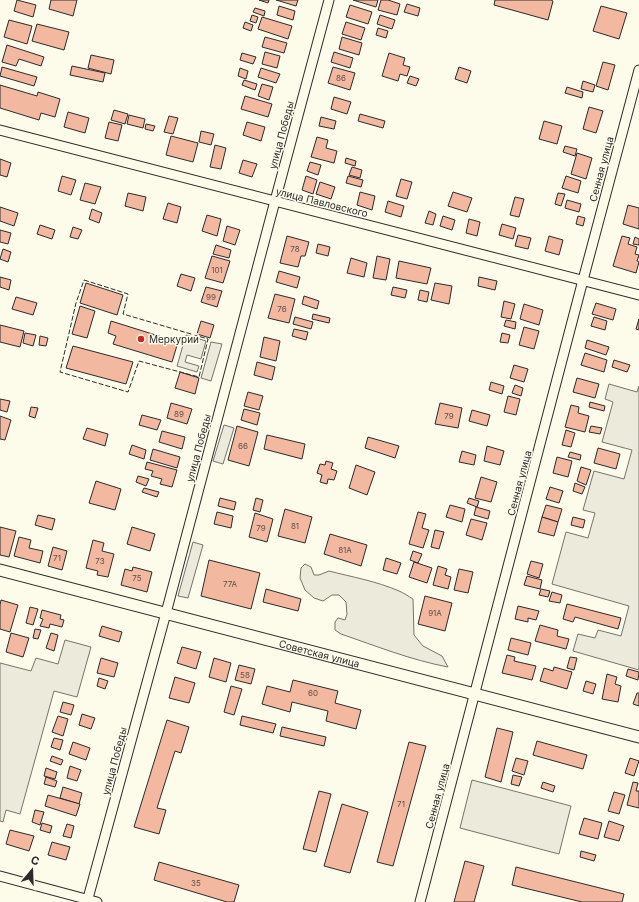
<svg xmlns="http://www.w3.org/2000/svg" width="639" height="902" viewBox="0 0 639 902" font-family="Inter,sans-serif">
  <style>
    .green { fill: #ecebdb; stroke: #74746e }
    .parking { fill: #eceadb; stroke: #74746e }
    .building { fill: #f2b8a0; stroke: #2b2b2b }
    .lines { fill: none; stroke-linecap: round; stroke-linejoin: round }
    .minor-casing { stroke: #2b2b2b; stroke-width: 11 }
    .tertiary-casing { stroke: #2b2b2b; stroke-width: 13 }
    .minor { stroke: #fdfbea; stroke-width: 9 }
    .tertiary { stroke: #fdfbea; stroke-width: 11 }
    .fence { stroke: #2b2b2b; stroke-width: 1; stroke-dasharray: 5 2; stroke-linecap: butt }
    .poi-dot { fill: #c62828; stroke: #fdfbea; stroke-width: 1.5 }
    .labels { text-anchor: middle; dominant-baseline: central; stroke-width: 3; stroke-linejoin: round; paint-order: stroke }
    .number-label { font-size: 8px; fill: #5d4e48 }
    .street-label { font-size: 10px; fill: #2b2b2b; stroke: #fdfbea }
    .poi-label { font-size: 10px; fill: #2b2b2b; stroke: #fdfbea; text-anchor: start }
  </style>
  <rect width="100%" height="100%" fill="#fdfbea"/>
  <!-- green -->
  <g class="green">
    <polygon points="609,384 637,392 639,386 639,670 573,651 578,634 595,638 598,630 621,636 629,606 552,584 566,532 588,538 595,513 583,510 594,471 624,479 632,450 602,442 613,402 605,399"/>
    <path d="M305 564 311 567 314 575H319L329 571C352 577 376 581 399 591 404 593 408 596 413 599L414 635 423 646 442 656 448 667C411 660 376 646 341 634L335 630V622L338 618 345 620 347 614 346 602 339 595H332L323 601 314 598 305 590 300 578 301 568Z"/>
    <polygon points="65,640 91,647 77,697 54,691 20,814 6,810 3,822 0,821 0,663 31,671 36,658 58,664"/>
    <polygon points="472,780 571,806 559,854 460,828"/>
  </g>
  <!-- parking -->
  <g class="parking">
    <polygon points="186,335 206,341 201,359 187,355 185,362 199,366 197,372 177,366"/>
    <polygon points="211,342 222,344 211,381 201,378"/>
    <polygon points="224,425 234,428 223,464 213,461"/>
    <polygon points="193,542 203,545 188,598 178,596"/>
  </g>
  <!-- building -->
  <g class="building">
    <polygon points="17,0 36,5 33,17 14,11"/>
    <polygon points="51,0 77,0 73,16 49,9"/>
    <polygon points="259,0 269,0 268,3"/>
    <polygon points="276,0 298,0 296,6"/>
    <polygon points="353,0 378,0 376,7"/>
    <polygon points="381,0 388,0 400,4 397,15 378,10"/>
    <polygon points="495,0 551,0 553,1 548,20 494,5"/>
    <polygon points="407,4 420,8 418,16 404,12"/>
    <polygon points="350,5 372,12 368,24 346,17"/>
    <polygon points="279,6 295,11 293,20 277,15"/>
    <polygon points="601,6 627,13 619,39 593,31"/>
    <polygon points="255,8 265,11 264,16 253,12"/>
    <polygon points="252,15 258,17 256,23 250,21"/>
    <polygon points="380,15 395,20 392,29 377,24"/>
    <polygon points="262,17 292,26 288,39 258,29"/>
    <polygon points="9,20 32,26 27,44 4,37"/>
    <polygon points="245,22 253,25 251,31 243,28"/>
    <polygon points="346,22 365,28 361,40 342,34"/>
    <polygon points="37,24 69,32 64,50 32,41"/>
    <polygon points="378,28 388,31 386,38 376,35"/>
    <polygon points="265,37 287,43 284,53 262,47"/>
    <polygon points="342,37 362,43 359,55 339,49"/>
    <polygon points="7,45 44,57 41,66 19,59 16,66 2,62"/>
    <polygon points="265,52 280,56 277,68 262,64"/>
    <polygon points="334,52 353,58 350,68 331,62"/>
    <polygon points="242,53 256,57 253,64 240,60"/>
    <polygon points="389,53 405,58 403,65 410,67 407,76 400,74 398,81 382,76"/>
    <polygon points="91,55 114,60 111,74 88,68"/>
    <polygon points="603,62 615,65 608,90 596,86"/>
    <polygon points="72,66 105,73 103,82 70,75"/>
    <polygon points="2,67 37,77 34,86 0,76"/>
    <polygon points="333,67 355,73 350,90 328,83"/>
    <polygon points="459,67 471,71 467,83 455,79"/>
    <polygon points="240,68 248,71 246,79 238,76"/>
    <polygon points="261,68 280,74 276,83 258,77"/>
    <polygon points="410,76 419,79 416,86 407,83"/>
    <polygon points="244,80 257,84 255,90 242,85"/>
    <polygon points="583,81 595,85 593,92 581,89"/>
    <polygon points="262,84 273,87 269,100 258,96"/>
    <polygon points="0,85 37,96 38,92 60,99 55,117 41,113 39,120 0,108"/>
    <polygon points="567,87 583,92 582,98 565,93"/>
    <polygon points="245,96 272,104 268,117 241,109"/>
    <polygon points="334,97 351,102 347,114 331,109"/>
    <polygon points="589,107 603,111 596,133 583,129"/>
    <polygon points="114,110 128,114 125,124 111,120"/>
    <polygon points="68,112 89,118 85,133 64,127"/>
    <polygon points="360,114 385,121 383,128 358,121"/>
    <polygon points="129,115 145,119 143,128 127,124"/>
    <polygon points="169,116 178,118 173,134 164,132"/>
    <polygon points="321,117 336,121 334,129 319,126"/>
    <polygon points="544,121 562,126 557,144 539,139"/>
    <polygon points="109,122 122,125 118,141 105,138"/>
    <polygon points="247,122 265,127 261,141 243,135"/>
    <polygon points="146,124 155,126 153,131 145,129"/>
    <polygon points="201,131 214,134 211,145 199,142"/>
    <polygon points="171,136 198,143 193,162 166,155"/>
    <polygon points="317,137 328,140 326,148 337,151 334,163 311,157"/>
    <polygon points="215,145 226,148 221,169 210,167"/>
    <polygon points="565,146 577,149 575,156 563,152"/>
    <polygon points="577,153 592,158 586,179 571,174"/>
    <polygon points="346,158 356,161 355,166 345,163"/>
    <polygon points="0,159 11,163 7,177 0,175"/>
    <polygon points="243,160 257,164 252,177 239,173"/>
    <polygon points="310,162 321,165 318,175 307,171"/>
    <polygon points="352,167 362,170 360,178 349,175"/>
    <polygon points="62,176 76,180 71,195 58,191"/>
    <polygon points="306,176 317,180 313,194 302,190"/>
    <polygon points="348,176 363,180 361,187 346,183"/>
    <polygon points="566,176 581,181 578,193 562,188"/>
    <polygon points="401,179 412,182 407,199 396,196"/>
    <polygon points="320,182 335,187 331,199 316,194"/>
    <polygon points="85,183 101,187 95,204 80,200"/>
    <polygon points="360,192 375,196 372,210 357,205"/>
    <polygon points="453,192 472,198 467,212 448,206"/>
    <polygon points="128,193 146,197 143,211 125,206"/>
    <polygon points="558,193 565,194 561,206 555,204"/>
    <polygon points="515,197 524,199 519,217 510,215"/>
    <polygon points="567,200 581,204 579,212 565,208"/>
    <polygon points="388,201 404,206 401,217 385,212"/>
    <polygon points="168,203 181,207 177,223 163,219"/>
    <polygon points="628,205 639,208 639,229 623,224"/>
    <polygon points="0,207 18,213 14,226 0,221"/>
    <polygon points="92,209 102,213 99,223 89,219"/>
    <polygon points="429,211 436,214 433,225 425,223"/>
    <polygon points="207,215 221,219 217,236 202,231"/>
    <polygon points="443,216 455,220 452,230 440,226"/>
    <polygon points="578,216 585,218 583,226 576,224"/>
    <polygon points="469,219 480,222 477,236 466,233"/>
    <polygon points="502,224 516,228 513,239 499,235"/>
    <polygon points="40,225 55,230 52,239 37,234"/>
    <polygon points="227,226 240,230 235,245 223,241"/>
    <polygon points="73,227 82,230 78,239 70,237"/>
    <polygon points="0,230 11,233 8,244 0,242"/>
    <polygon points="518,235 531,238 528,249 515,246"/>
    <polygon points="287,236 309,242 305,256 301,256 298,267 280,263"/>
    <polygon points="549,236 563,240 559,255 545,251"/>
    <polygon points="622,236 630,238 628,244 637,247 635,254 639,255 637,261 639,262 636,273 613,266"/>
    <polygon points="635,237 639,239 639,245 633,244"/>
    <polygon points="318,244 330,247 328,256 316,253"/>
    <polygon points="216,245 231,250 229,258 213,254"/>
    <polygon points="3,249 11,252 8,262 0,259"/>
    <polygon points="212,256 230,261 223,283 205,278"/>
    <polygon points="377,256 390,259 386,280 373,278"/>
    <polygon points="351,258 367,263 364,277 347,273"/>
    <polygon points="399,261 431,268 427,284 396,278"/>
    <polygon points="279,271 300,277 297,288 276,282"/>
    <polygon points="181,274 195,278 191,291 177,286"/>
    <polygon points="0,277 11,280 9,290 0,287"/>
    <polygon points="479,277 497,281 495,290 478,286"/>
    <polygon points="86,283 123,295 117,315 80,303"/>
    <polygon points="435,283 452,286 449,304 431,300"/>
    <polygon points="206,287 222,291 217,307 201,302"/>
    <polygon points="393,287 407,290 405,298 391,295"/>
    <polygon points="420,290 429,292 427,302 418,300"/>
    <polygon points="275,294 295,299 289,323 268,318"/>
    <polygon points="304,296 319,301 317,309 302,304"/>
    <polygon points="16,297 37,303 33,315 12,309"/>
    <polygon points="504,301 515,304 511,319 501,317"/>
    <polygon points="596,303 616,309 613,320 592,314"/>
    <polygon points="524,304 543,310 539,325 520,319"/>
    <polygon points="80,306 95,311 87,338 72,334"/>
    <polygon points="313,314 330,318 329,323 312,319"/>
    <polygon points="295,317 313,322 311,329 293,324"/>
    <polygon points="594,317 607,321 605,330 591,326"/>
    <polygon points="639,319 639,330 636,329"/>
    <polygon points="506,320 516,322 515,329 504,326"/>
    <polygon points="111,321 178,342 172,362 113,344 116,336 108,333"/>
    <polygon points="201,321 214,325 210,338 197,334"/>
    <polygon points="0,325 24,331 20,347 0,342"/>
    <polygon points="524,327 539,331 534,349 519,345"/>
    <polygon points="294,329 308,332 306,340 292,336"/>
    <polygon points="25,333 36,335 33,346 23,343"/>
    <polygon points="502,333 510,335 508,343 500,342"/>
    <polygon points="40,336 48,338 46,346 39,345"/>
    <polygon points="264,337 280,341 276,361 260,357"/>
    <polygon points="587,340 609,347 606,355 585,348"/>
    <polygon points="73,346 133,362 126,384 66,368"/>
    <polygon points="585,353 607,360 604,372 581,365"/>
    <polygon points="614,360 630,365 627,372 612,367"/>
    <polygon points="257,362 275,367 272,380 254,375"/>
    <polygon points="514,365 528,369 524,382 510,378"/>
    <polygon points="180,372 199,378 195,394 175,388"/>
    <polygon points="577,378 599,384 595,398 573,392"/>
    <polygon points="491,382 504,386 502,394 489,390"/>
    <polygon points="515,385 523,388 521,396 512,393"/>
    <polygon points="248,392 263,396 259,410 244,406"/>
    <polygon points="508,396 520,399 516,415 504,412"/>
    <polygon points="0,399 10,401 7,412 0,410"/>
    <polygon points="590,402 605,406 604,411 589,407"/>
    <polygon points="171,403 192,409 187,424 167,418"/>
    <polygon points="440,403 462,408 458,428 435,424"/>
    <polygon points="571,405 579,407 578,413 589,416 585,432 565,427"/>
    <polygon points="31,407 38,408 35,418 29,416"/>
    <polygon points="244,409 260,413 257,425 241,420"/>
    <polygon points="472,410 490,415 487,426 469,421"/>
    <polygon points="142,415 161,420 157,430 139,425"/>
    <polygon points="0,416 11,420 5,440 0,439"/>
    <polygon points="237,426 258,432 249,466 228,460"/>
    <polygon points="591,426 602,428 600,434 589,432"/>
    <polygon points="87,428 108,434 105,446 83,439"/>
    <polygon points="566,430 575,433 571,447 562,445"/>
    <polygon points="162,431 185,437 182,449 159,442"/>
    <polygon points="267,435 305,444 302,459 264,449"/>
    <polygon points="368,437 399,446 395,458 365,448"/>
    <polygon points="132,445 146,450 144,459 129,454"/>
    <polygon points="487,446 504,451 500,465 484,461"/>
    <polygon points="598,448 620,454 616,469 594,463"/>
    <polygon points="153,449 180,457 177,468 150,460"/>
    <polygon points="462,451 476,455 474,465 459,462"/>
    <polygon points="570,452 581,455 580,460 568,457"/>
    <polygon points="557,457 572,461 568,477 553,473"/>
    <polygon points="326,461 333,463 331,469 337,471 334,480 328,479 327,484 320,482 322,475 317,473 320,464 325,465"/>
    <polygon points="147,462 177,470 172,487 160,484 162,479 151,476 153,471 145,469"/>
    <polygon points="356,465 375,472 367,495 349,488"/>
    <polygon points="581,467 591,470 586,485 577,481"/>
    <polygon points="138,476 149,479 146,486 136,482"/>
    <polygon points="481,477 497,482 491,502 475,498"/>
    <polygon points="96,481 121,489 115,510 89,503"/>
    <polygon points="575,483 585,487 582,494 573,491"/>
    <polygon points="550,487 563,491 559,503 546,499"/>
    <polygon points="144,488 159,492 157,497 142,492"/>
    <polygon points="220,498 236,502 234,510 218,506"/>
    <polygon points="256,498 263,500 260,512 253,510"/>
    <polygon points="469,498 479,501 477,507 467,503"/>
    <polygon points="450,505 465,509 462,522 446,517"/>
    <polygon points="546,505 562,509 558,522 542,517"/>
    <polygon points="476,507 490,511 488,519 474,515"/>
    <polygon points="285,509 312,517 305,543 278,536"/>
    <polygon points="217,512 233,516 231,528 214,524"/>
    <polygon points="418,512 426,514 422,528 429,530 423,548 409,544"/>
    <polygon points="255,513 273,519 267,542 249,537"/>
    <polygon points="38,515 55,519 52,530 35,525"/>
    <polygon points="542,517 558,522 554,536 538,532"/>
    <polygon points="573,517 585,520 583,528 571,525"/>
    <polygon points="471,519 487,523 482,540 466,535"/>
    <polygon points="0,527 16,531 9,557 0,555"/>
    <polygon points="132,527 155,534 150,551 127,544"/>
    <polygon points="435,530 444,532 439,549 431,547"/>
    <polygon points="330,534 367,545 361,566 324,554"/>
    <polygon points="19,537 31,540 29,548 43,551 40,563 14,556"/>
    <polygon points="93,540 104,543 102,551 114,554 108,577 97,575 98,571 86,568"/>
    <polygon points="53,547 67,551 62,570 48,566"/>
    <polygon points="413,551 422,554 418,563 410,560"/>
    <polygon points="386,558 401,563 397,574 383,570"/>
    <polygon points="209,560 260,573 251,609 201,596"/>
    <polygon points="531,561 543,564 539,578 527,574"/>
    <polygon points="414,562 432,568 427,583 409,577"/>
    <polygon points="438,566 447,569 445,575 451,577 448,589 433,585"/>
    <polygon points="133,567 152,572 147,592 121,585 125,569 132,571"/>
    <polygon points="459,569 473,572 468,593 454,590"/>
    <polygon points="527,576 542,580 540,589 524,585"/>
    <polygon points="266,589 301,599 298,611 263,602"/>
    <polygon points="541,589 550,591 548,597 539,595"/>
    <polygon points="552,592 562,595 560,603 549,601"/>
    <polygon points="425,596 452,603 445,631 418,624"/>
    <polygon points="1,600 18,605 10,632 0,629 0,605"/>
    <polygon points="567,604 621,618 618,629 575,617 573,622 563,619"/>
    <polygon points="518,606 539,611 536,620 528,618 528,622 515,619"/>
    <polygon points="30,607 38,609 33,625 26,623"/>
    <polygon points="42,610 61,615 60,619 64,620 62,627 50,624 49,628 40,626 43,619 40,618"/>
    <polygon points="540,625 558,630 557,636 569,639 566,649 535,641"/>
    <polygon points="102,626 122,632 119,642 99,636"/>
    <polygon points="35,629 41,630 38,639 33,638"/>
    <polygon points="11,633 29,638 23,657 6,652"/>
    <polygon points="51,633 58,635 54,651 46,648"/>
    <polygon points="511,638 531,643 528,655 508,650"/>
    <polygon points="182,647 201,652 196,669 177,663"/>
    <polygon points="507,655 515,657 514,661 536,666 532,680 502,673"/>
    <polygon points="570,657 577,658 574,670 567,668"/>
    <polygon points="101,658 118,663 114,677 97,673"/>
    <polygon points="214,658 231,663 226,682 209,677"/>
    <polygon points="239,665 255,669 251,684 235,680"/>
    <polygon points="554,667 572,672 567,689 540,681 544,668 553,671"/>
    <polygon points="628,669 639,672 638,680 626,676"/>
    <polygon points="607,674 617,677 615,684 621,686 618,702 602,699"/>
    <polygon points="175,677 195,683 189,703 169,698"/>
    <polygon points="99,678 108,681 105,689 97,686"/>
    <polygon points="293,680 338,691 335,703 361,710 356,729 326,721 328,711 292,702 290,712 262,704 267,686 290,692"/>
    <polygon points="586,681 596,684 593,694 583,691"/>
    <polygon points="231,686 242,689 234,715 224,712"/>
    <polygon points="637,693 639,693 639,706 633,704"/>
    <polygon points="63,702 74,705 71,715 60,712"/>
    <polygon points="82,714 95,718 91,729 79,725"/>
    <polygon points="58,716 68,719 63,736 52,732"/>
    <polygon points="242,716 276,724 273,733 240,725"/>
    <polygon points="167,720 189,727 181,753 175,751 157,808 166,810 159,834 134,827"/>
    <polygon points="282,727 326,737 324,746 280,736"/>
    <polygon points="497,728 513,732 501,782 485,777"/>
    <polygon points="54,738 63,740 60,750 51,747"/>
    <polygon points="537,741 587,755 583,769 533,755"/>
    <polygon points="73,742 90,748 86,760 69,754"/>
    <polygon points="409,742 426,746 393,866 377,862"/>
    <polygon points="52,756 63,760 61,765 50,761"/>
    <polygon points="516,758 528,761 524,775 512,771"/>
    <polygon points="630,758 639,761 634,776 625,773"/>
    <polygon points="70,766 81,770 77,781 67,778"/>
    <polygon points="46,768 57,772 55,779 44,776"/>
    <polygon points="513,775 522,777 519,786 511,784"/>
    <polygon points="46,777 57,781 55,787 44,784"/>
    <polygon points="543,782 555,786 553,792 541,788"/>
    <polygon points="633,782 638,783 636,791 639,791 639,808 627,805"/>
    <polygon points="63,787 82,793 79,804 60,798"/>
    <polygon points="319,791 331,794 316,852 303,849"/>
    <polygon points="614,792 625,795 619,814 608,811"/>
    <polygon points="48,795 80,804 76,816 45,806"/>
    <polygon points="342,804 368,812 350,873 324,866"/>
    <polygon points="35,810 44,812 40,825 32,822"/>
    <polygon points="584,818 602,823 598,839 579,834"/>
    <polygon points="609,821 624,826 619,841 604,837"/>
    <polygon points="42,823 52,826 50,833 40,830"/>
    <polygon points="67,824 74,826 71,838 63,836"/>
    <polygon points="10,830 34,836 29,851 6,844"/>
    <polygon points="52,842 70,847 66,860 48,855"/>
    <polygon points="581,851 596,855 594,861 580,857"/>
    <polygon points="465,861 484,866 474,902 454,902"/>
    <polygon points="159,862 239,885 234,902 227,902 154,880"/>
    <polygon points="516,867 624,894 622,902 582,902 512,885"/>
  </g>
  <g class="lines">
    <defs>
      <g id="minor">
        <polyline points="0,130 639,295"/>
        <polyline points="0,876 97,902"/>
        <polyline points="87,902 166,613 275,201 329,0"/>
        <polyline points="420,902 583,280 639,70"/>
      </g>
      <g id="tertiary">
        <path id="s1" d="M0 570 639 737"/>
      </g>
    </defs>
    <!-- minor casing -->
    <use href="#minor" class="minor-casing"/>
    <!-- tertiary casing -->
    <use href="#tertiary" class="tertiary-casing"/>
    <!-- minor -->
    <use href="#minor" class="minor"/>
    <!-- tertiary -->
    <use href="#tertiary" class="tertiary"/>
    <!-- fence -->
    <polygon class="fence" points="84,280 128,294 123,314 208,339 199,377 139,361 128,392 60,372 76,303"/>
  </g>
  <!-- markers -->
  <circle class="poi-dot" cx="141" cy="339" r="4"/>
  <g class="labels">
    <!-- number labels -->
    <g class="number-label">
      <text x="341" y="78">86</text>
      <text x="295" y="249">78</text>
      <text x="217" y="270">101</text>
      <text x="211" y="297">99</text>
      <text x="282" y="309">76</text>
      <text x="179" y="414">89</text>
      <text x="449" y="416">79</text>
      <text x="243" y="446">66</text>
      <text x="295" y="526">81</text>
      <text x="261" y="528">79</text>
      <text x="345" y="550">81А</text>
      <text x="57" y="558">71</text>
      <text x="100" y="561">73</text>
      <text x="137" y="578">75</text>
      <text x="230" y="584">77А</text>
      <text x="435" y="613">91А</text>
      <text x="245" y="675">58</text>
      <text x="313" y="693">60</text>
      <text x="401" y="804">71</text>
      <text x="196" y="883">35</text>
    </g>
    <!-- street labels -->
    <g class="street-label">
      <text transform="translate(281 135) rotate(-75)">улица Победы</text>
      <text transform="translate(601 169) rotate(-75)">Сенная улица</text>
      <text transform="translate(322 202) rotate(14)">улица Павловского</text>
      <text transform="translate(198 448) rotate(-75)">улица Победы</text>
      <text transform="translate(519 483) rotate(-75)">Сенная улица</text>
      <text stroke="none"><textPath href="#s1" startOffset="330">Советская улица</textPath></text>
      <text transform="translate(114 761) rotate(-75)">улица Победы</text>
      <text transform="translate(437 796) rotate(-75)">Сенная улица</text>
    </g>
    <!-- poi labels -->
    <g class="poi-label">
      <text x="149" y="339">Меркурий</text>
    </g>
  </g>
  <!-- north arrow -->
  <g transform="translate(32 870) rotate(19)" stroke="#fdfbea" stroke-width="3" paint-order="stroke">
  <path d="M0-3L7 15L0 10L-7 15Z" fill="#2b2b2b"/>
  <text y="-6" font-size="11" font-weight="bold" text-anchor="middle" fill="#2b2b2b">С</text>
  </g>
</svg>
